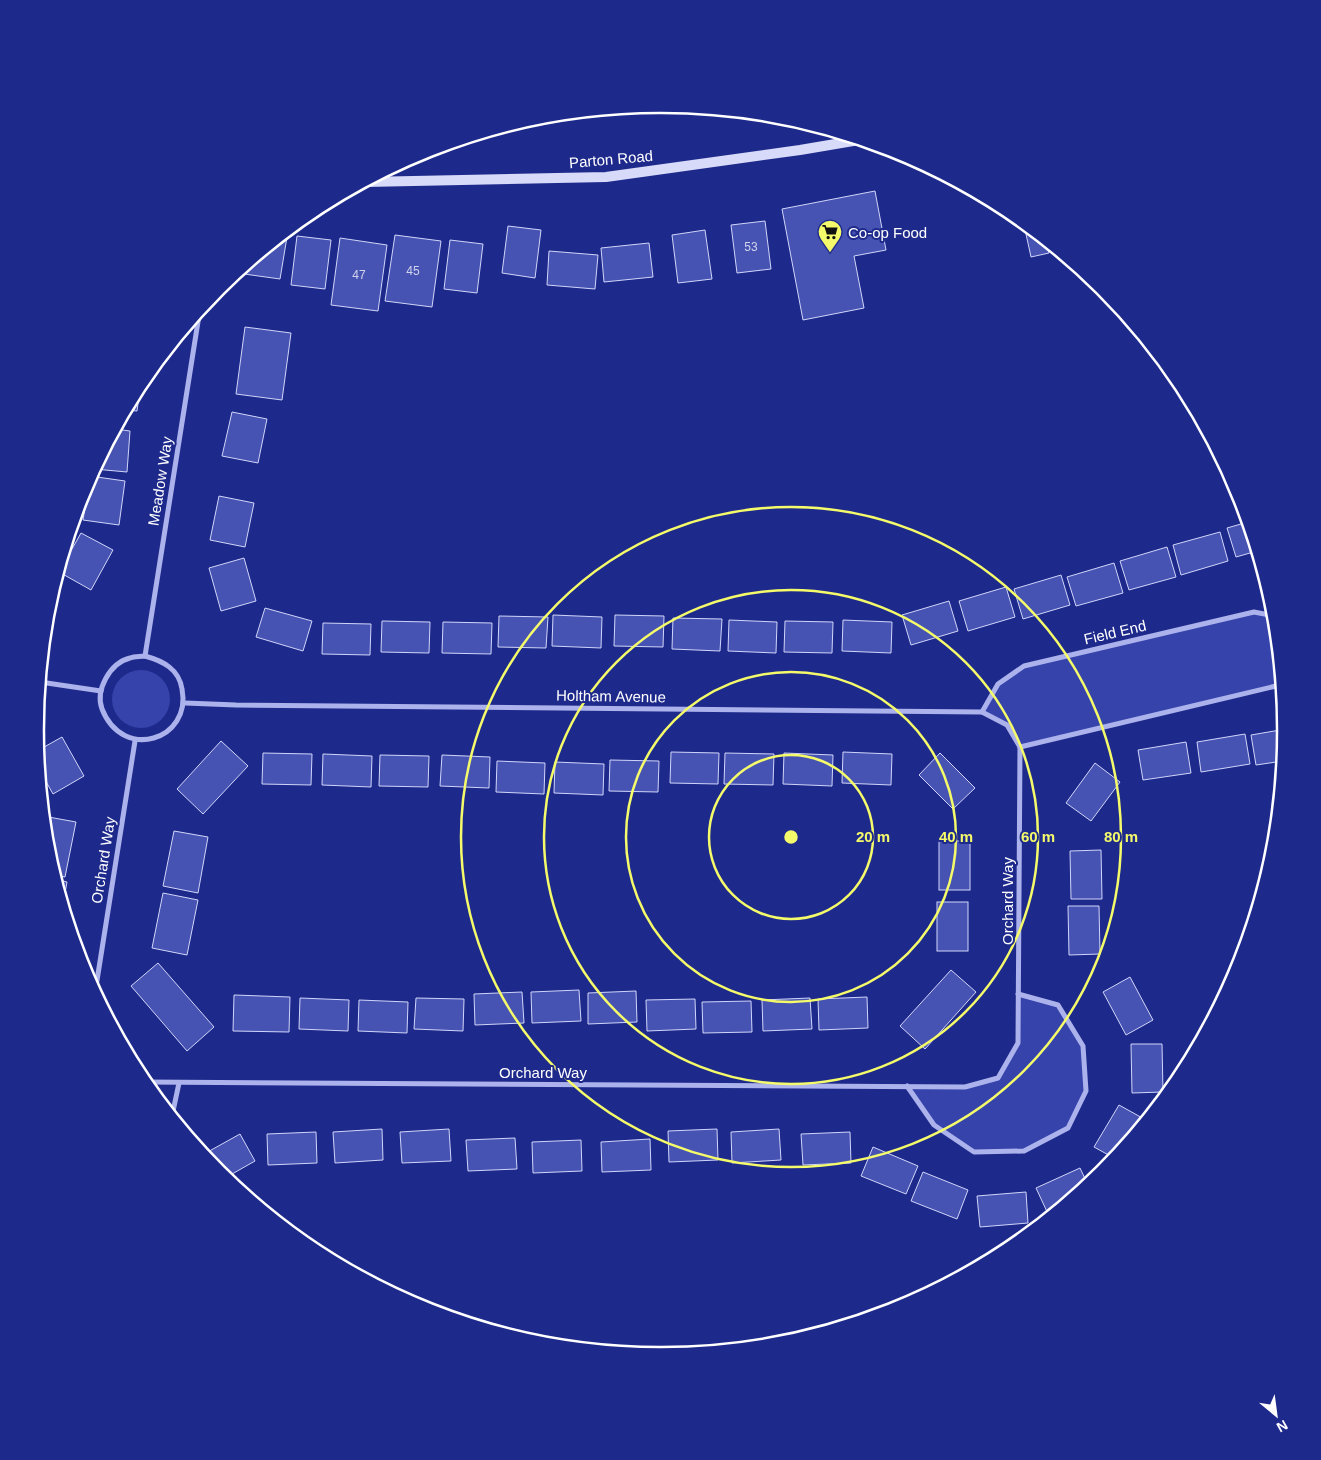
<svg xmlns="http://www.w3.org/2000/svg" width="1321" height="1460" viewBox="0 0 1321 1460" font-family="Helvetica,sans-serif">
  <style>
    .green { fill: #3543ab }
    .building { fill: #4753b3; stroke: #d0d5f9 }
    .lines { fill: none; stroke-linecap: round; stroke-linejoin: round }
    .street { stroke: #abb2ec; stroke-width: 5 }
    .secondary { stroke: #d7daf9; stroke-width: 10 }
    .ring { fill: none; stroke: #f4fa6a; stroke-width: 2.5 }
    .labels { text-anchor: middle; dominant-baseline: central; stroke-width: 4; stroke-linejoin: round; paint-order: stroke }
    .number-label { font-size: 12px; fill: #d1d4ec }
    .street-label { font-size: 15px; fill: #fff; stroke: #1e2a8b }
    .poi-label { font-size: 15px; fill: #fff; stroke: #1e2a8b; text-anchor: start }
    .rim { fill: none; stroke: #fff; stroke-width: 2.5 }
    .centre { fill: #f4fa6a; stroke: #1e2a8b; stroke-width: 2.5 }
    .ring-label { font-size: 15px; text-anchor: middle; font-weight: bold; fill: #f4fa6a; stroke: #1e2a8b; stroke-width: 4; stroke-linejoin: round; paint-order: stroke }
  </style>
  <rect width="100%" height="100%" fill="#1e2a8b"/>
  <!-- green -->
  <g class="green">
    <polygon points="1254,612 1275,616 1281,681 1276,686 1020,747 1007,725 982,712 998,684 1024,666"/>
    <circle cx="141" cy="699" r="29"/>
    <polygon points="1018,994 1058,1005 1083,1046 1086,1091 1068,1128 1024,1151 974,1152 934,1125 907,1086 965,1087 997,1078 1018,1043"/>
  </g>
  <!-- building -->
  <g class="building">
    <polygon points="875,191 886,250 854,256 864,308 803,320 782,209"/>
    <polygon points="765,221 771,269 737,273 731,225"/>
    <polygon points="508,226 541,230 535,278 502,273"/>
    <polygon points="705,230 712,279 678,283 672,235"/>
    <polygon points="1035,232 1046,241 1049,253 1031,257 1026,234"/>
    <polygon points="395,235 441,241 432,307 385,301"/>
    <polygon points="281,236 287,237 280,279 237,273"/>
    <polygon points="297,236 331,240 325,289 291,285"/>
    <polygon points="340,238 387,245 378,311 331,305"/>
    <polygon points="450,240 483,244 477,293 444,289"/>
    <polygon points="649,243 653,277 604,282 601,248"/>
    <polygon points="549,251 598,255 595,289 547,285"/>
    <polygon points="245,327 291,333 282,400 236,394"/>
    <polygon points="141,381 137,411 126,410 141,382"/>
    <polygon points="232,412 267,419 258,463 222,456"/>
    <polygon points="115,429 130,431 127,472 94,469"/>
    <polygon points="90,476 125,481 119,525 83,520"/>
    <polygon points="219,496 254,503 245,547 210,540"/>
    <polygon points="1248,522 1257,551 1236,557 1227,528"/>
    <polygon points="1220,532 1228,561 1181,575 1173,545"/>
    <polygon points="81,533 113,550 91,590 59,572"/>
    <polygon points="1167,547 1176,577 1129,590 1120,561"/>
    <polygon points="244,558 256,601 221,611 209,568"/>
    <polygon points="1114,563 1123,593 1076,606 1067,577"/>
    <polygon points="1061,575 1070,605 1023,619 1014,589"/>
    <polygon points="1006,587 1015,617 968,631 959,601"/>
    <polygon points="949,601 958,631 911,645 902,615"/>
    <polygon points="265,608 312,621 303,651 256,637"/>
    <polygon points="553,615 602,617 601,648 552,646"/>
    <polygon points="615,615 664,616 663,647 614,646"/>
    <polygon points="499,616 548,617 546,648 498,647"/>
    <polygon points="673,618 722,619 720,651 672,649"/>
    <polygon points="729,620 777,622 776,653 728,651"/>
    <polygon points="843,620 892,622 891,653 842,651"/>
    <polygon points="382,621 430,622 429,653 381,652"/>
    <polygon points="785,621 833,622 832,653 784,652"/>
    <polygon points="443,622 492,623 491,654 442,653"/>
    <polygon points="323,623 371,624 370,655 322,654"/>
    <polygon points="1286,729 1283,761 1256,765 1251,735"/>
    <polygon points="1245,734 1250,764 1201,772 1197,742"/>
    <polygon points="62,737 84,776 53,794 39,769 37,751"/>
    <polygon points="221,741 248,766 203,814 177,789"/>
    <polygon points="1186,742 1191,773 1143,780 1138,750"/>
    <polygon points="671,752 719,753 718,784 670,783"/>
    <polygon points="843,752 892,754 891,785 842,783"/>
    <polygon points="263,753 312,754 311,785 262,784"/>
    <polygon points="725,753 774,754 773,785 724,784"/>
    <polygon points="784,753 833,755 832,786 783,784"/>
    <polygon points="940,753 975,788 953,809 919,775"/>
    <polygon points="323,754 372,756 371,787 322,785"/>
    <polygon points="380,755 429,756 428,787 379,786"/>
    <polygon points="442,755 490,757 489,788 440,786"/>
    <polygon points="610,760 659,761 658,792 609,791"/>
    <polygon points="497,761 545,763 544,794 496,792"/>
    <polygon points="555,762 604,764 603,795 554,793"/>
    <polygon points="1095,763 1120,782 1091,821 1066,803"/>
    <polygon points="43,816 76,822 65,877 54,875 47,852"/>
    <polygon points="174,831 208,837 198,893 163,886"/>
    <rect x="939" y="841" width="31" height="49"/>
    <polygon points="1101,850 1102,899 1071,899 1070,851"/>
    <polygon points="55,879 67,882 63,904"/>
    <polygon points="163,893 198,900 187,955 152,948"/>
    <rect x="937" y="902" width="31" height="49"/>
    <polygon points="1068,906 1099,906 1100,954 1069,955"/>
    <polygon points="158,963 214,1027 187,1051 131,986"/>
    <polygon points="951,970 976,992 925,1049 900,1026"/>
    <polygon points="1130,977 1153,1020 1126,1035 1103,992"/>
    <polygon points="579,990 581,1021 532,1023 531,992"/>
    <polygon points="636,991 637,1022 588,1024 588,993"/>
    <polygon points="522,992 524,1023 475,1025 474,994"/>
    <polygon points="234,995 290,997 289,1032 233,1031"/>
    <polygon points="867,997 868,1028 819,1030 818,999"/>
    <polygon points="300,998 349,1000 348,1031 299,1029"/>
    <polygon points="416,998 464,999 463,1031 414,1029"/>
    <polygon points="810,998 812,1029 763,1031 762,1000"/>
    <polygon points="695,999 696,1029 647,1031 646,1000"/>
    <polygon points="359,1000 408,1002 407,1033 358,1031"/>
    <polygon points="751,1001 752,1032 703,1033 702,1002"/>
    <polygon points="1131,1044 1162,1044 1163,1092 1132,1093"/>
    <polygon points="1119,1105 1146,1120 1114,1158 1094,1147"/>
    <polygon points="382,1129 383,1160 335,1163 333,1132"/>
    <polygon points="449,1129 451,1161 402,1163 400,1132"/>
    <polygon points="717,1129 718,1160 669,1162 668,1131"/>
    <polygon points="779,1129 781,1160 732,1163 731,1132"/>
    <polygon points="316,1132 317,1163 268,1165 267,1134"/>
    <polygon points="850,1132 851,1163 803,1165 801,1134"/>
    <polygon points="240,1134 255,1161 225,1178 204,1154"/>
    <polygon points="515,1138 517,1169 468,1171 466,1140"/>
    <polygon points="650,1139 651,1170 602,1172 601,1142"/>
    <polygon points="581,1140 582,1171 533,1173 532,1142"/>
    <polygon points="873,1147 918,1166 906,1194 861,1176"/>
    <polygon points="1080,1168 1088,1185 1049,1216 1036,1188"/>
    <polygon points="923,1172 968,1190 957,1219 911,1201"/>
    <polygon points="1026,1192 1028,1223 980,1227 977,1196"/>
  </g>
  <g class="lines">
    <!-- street -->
    <g class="street">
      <polyline points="145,656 200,309"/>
      <path d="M145 656C163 661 179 669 182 689 192 740 123 762 102 709 95 690 110 663 130 658 135 656 140 657 145 656Z"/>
      <polyline points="40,682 101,691"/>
      <polyline points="185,703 236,705 982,712 1007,725 1020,747"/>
      <polyline points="982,712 998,684 1024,666 1254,612 1275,616"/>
      <polyline points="1020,747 1276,686 1281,681"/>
      <polyline points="95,993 135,741"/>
      <polyline points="144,1082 965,1087 998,1078 1018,1043 1020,747"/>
      <polyline points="907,1086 934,1125 974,1152 1024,1151 1068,1128 1086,1091 1083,1046 1058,1005 1018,994"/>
      <polyline points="172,1116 179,1083"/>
    </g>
    <!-- secondary -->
    <polyline class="secondary" points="365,182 606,177 800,150 859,140"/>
  </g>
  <!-- distance rings -->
  <g class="ring">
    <circle cx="791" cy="837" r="82"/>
    <circle cx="791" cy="837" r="165"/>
    <circle cx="791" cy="837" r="247"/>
    <circle cx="791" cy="837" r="330"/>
  </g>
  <!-- icons -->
  <defs>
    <symbol id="supermarket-pin" viewBox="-11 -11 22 30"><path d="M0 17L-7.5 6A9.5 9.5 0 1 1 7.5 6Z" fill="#f4fa6a" stroke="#1e2a8b"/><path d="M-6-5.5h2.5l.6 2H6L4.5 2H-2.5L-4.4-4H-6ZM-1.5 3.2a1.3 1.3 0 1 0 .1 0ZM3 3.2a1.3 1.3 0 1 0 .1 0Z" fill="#111"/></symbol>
  </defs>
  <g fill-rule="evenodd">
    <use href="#supermarket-pin" x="816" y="218" width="28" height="38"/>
  </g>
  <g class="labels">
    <!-- number labels -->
    <g class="number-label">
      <text x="751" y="247">53</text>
      <text x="413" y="271">45</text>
      <text x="359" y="275">47</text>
    </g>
    <!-- street labels -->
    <g class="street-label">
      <text transform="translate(611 159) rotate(-5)">Parton Road</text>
      <text transform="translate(160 481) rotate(-81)">Meadow Way</text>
      <text transform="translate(1115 632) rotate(-13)">Field End</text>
      <text transform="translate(611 696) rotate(1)">Holtham Avenue</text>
      <text transform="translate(103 860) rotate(-81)">Orchard Way</text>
      <text transform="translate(1007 901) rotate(-90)">Orchard Way</text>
      <text x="543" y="1072">Orchard Way</text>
    </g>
    <!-- poi labels -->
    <g class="poi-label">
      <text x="848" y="232">Co-op Food</text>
    </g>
  </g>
  <!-- crop -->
  <path d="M0 0H1321V1460H0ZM660 113H661A616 616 0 0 1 1277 729V731A616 616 0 0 1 661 1347H660A616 616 0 0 1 44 731V729A616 616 0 0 1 660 113Z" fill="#1e2a8b" fill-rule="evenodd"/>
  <path class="rim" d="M660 113H661A616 616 0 0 1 1277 729V731A616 616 0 0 1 661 1347H660A616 616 0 0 1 44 731V729A616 616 0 0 1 660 113Z"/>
  <circle cx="791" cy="837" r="8" class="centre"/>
  <g class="ring-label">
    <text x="873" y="842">20 m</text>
    <text x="956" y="842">40 m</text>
    <text x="1038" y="842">60 m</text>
    <text x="1121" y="842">80 m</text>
  </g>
  <!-- north arrow -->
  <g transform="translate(1276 1415) rotate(151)" stroke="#1e2a8b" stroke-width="4" paint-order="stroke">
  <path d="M0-4L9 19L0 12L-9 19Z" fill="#ffffff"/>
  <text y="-8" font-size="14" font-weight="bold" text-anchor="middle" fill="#ffffff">N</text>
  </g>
</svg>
